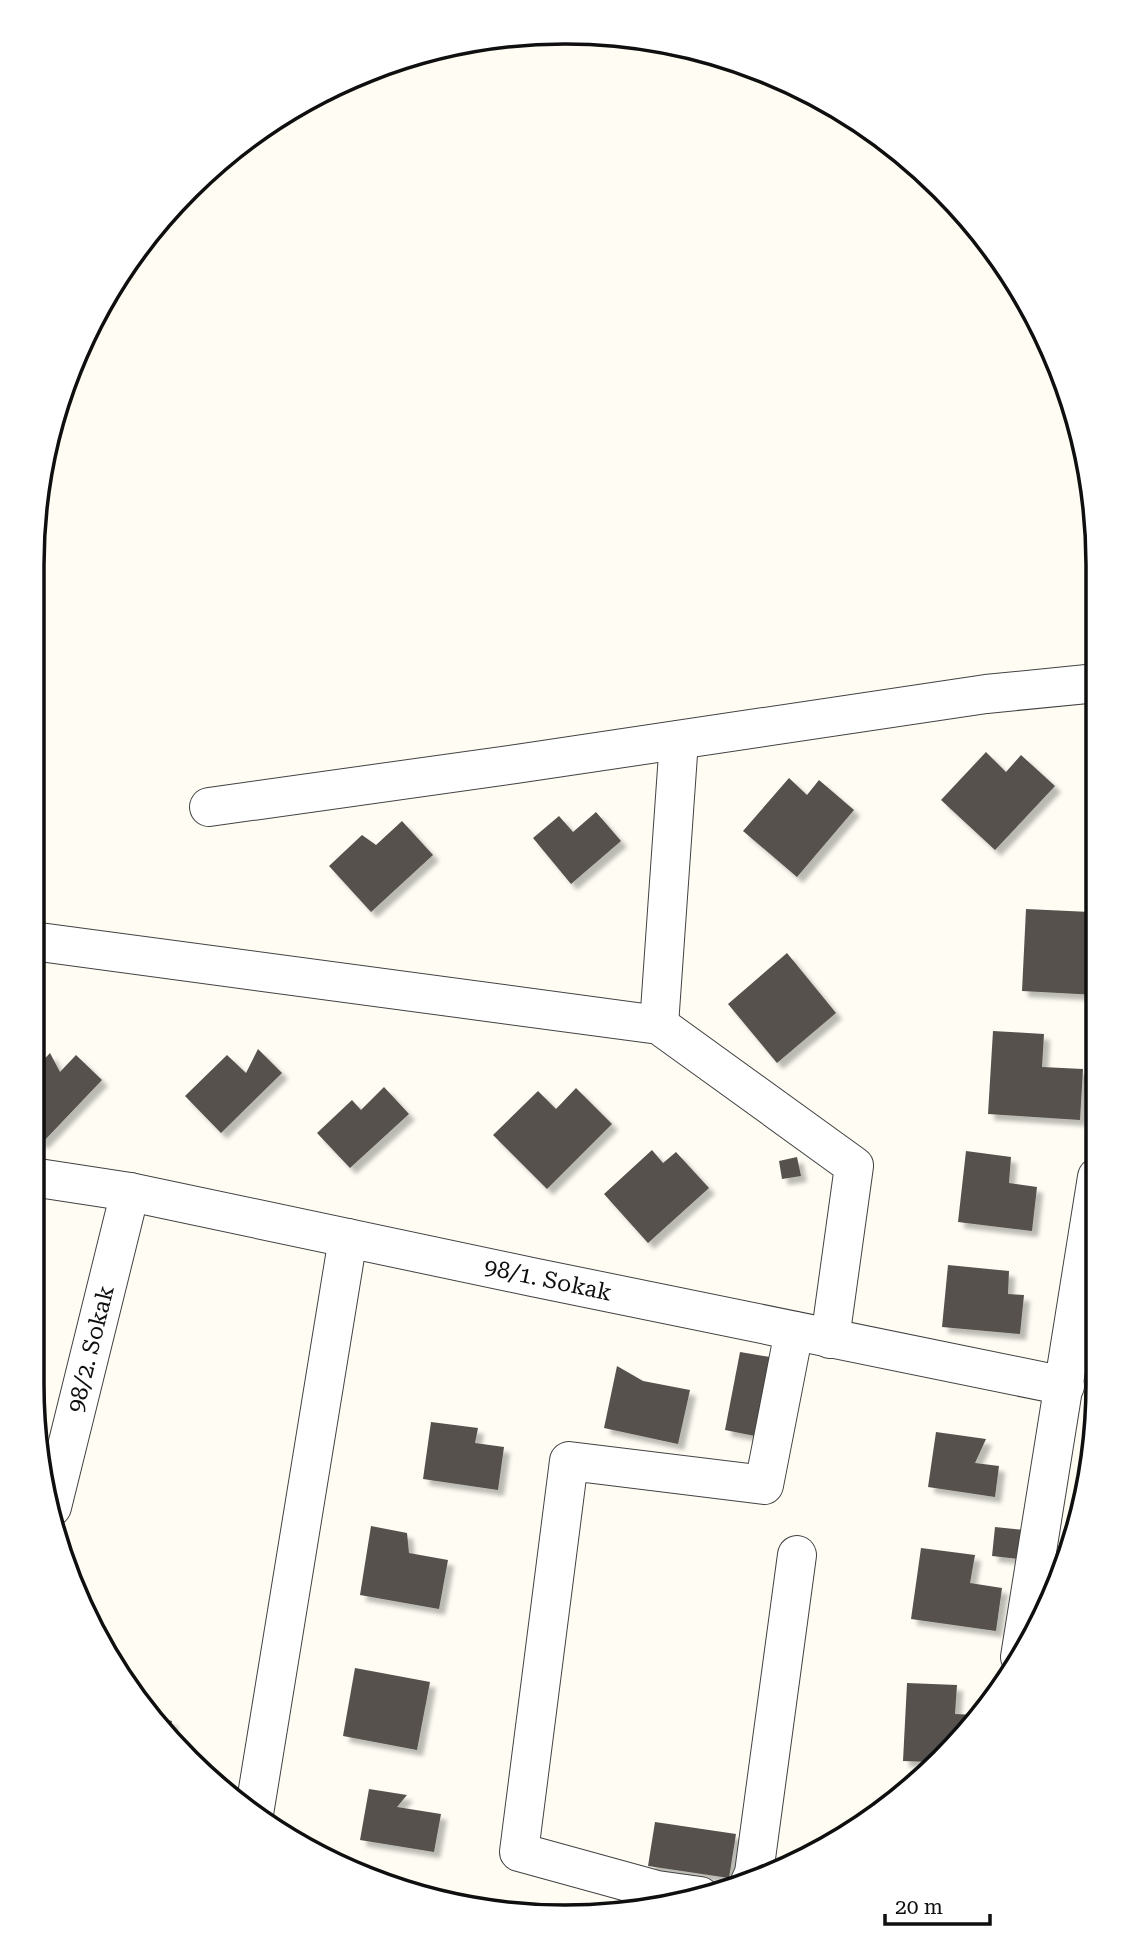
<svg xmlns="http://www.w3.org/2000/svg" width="1130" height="1949" viewBox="0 0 1130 1949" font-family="'Roboto Serif',serif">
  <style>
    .building { fill: #57514d; filter: url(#shadow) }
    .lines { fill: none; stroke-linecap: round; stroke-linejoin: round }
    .minor-casing { stroke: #424242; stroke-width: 40 }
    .minor { stroke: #fff; stroke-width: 38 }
    .labels { text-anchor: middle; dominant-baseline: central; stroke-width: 7; stroke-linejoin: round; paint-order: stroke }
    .street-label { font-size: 23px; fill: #0f0f0f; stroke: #fff }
    .rim { fill: none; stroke: #0f0f0f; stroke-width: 3.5 }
  </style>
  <defs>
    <filter id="shadow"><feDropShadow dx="6" dy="6" stdDeviation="2" flood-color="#0004"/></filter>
  </defs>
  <rect width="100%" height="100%" fill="#fefcf3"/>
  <!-- building -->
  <g class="building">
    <polygon points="986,752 1006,772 1021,755 1055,786 995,850 941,800"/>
    <polygon points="789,778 807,795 819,780 854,810 797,877 743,831"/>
    <polygon points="596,812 621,841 571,884 533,838 559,816 573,832"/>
    <polygon points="402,821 433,855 371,912 329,866 362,835 376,845"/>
    <polygon points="1026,909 1090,912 1089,936 1097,937 1097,995 1022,991"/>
    <polygon points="787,953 836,1013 777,1063 728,1004"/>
    <polygon points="993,1031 1044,1034 1042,1067 1083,1069 1080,1120 988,1114"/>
    <polygon points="258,1049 282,1073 221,1133 185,1096 227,1055 246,1073"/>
    <polygon points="50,1053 60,1072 76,1055 102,1080 42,1143 32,1134 32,1072"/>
    <polygon points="384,1087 409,1114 350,1168 317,1133 352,1100 361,1110"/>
    <polygon points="576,1088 612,1124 547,1189 493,1135 538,1091 556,1109"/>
    <polygon points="652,1150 663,1163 676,1152 709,1188 648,1243 604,1194"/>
    <polygon points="966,1151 1011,1157 1009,1183 1037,1187 1032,1231 958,1222"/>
    <polygon points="797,1157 801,1176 782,1179 779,1161"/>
    <polygon points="948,1265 1009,1271 1008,1294 1024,1295 1020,1334 942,1327"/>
    <polygon points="740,1352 770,1357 755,1436 725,1430"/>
    <polygon points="617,1366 643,1381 690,1390 678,1444 604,1428"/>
    <polygon points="431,1422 478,1428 475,1443 504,1447 498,1490 423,1479"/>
    <polygon points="936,1432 986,1439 975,1463 999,1466 995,1497 928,1487"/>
    <polygon points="371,1526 407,1533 409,1553 448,1560 439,1609 360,1595"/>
    <polygon points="995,1527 1024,1530 1020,1559 992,1556"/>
    <polygon points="921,1548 975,1555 970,1583 1002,1588 996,1631 911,1619"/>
    <polygon points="355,1668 430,1682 417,1750 343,1736"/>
    <polygon points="907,1683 957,1685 955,1714 976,1715 932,1762 903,1761"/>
    <polygon points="149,1716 172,1721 169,1734"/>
    <polygon points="369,1789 407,1795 397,1807 441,1814 434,1852 360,1840"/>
    <polygon points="655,1822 736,1834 729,1878 648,1866"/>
  </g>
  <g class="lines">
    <defs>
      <g id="minor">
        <polyline points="209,807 516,764 986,694 1097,683"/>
        <polyline points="32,941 659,1025 854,1166 830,1339"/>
        <polyline points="659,1025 679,740"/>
        <polyline points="32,1177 130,1192 532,1277 1065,1386"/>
        <polyline points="52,1507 130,1192"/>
        <polyline points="1020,1657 1097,1177"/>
        <polyline points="254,1814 348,1238"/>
        <polyline points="750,1882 754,1873 797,1555"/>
        <polyline points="700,1896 657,1890 519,1852 569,1461 764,1485 794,1331"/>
      </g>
    </defs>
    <!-- minor casing -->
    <use href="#minor" class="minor-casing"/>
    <!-- minor -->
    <use href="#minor" class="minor"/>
  </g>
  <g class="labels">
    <!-- street labels -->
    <g class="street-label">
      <text transform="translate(548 1280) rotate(12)">98/1. Sokak</text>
      <text transform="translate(91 1349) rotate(-76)">98/2. Sokak</text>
    </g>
  </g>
  <!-- crop -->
  <path d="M0 0H1130V1949H0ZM565 44H565A521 521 0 0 1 1086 565V1384A521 521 0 0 1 565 1905H565A521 521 0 0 1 44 1384V565A521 521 0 0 1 565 44Z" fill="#fff" fill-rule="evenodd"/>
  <path class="rim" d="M565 44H565A521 521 0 0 1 1086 565V1384A521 521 0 0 1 565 1905H565A521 521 0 0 1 44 1384V565A521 521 0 0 1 565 44Z"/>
  <!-- scale -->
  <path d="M885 1914v10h105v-10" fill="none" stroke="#0f0f0f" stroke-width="3.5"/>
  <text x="895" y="1914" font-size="21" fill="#0f0f0f" stroke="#ffffff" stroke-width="5" paint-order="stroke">20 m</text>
</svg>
